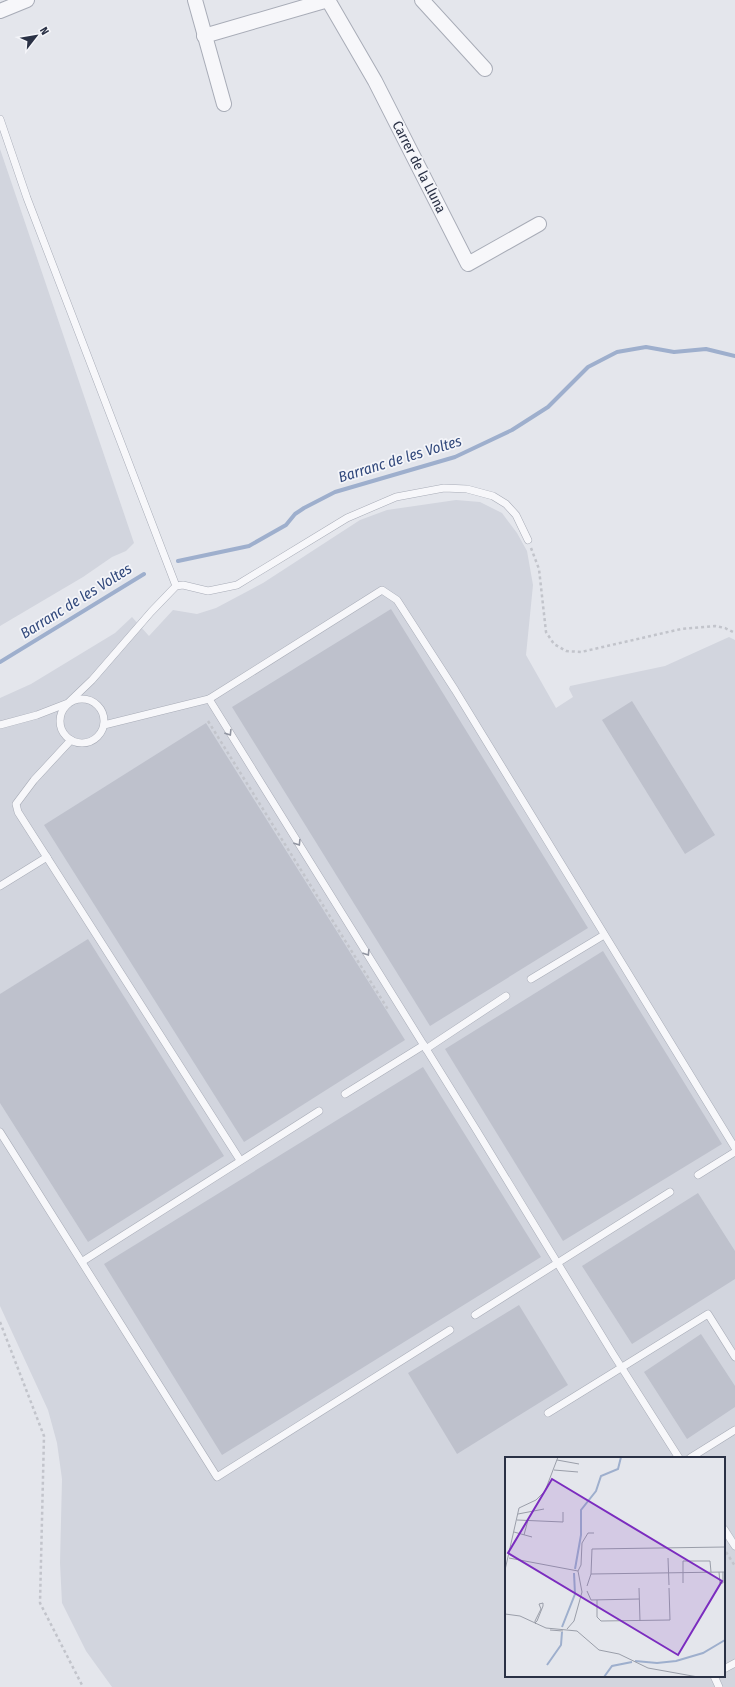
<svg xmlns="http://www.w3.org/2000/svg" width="735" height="1687" viewBox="0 0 735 1687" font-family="'Fira Sans Condensed',sans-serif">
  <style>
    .built { fill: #d2d5de; fill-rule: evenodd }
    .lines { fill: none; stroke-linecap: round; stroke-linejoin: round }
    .stream { stroke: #9eafcd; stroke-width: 4 }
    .building { fill: #bec1cc }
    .service-casing { stroke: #a8acb7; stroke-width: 8 }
    .minor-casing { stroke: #a8acb7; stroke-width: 16 }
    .path { stroke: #c2c4cb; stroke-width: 2.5; stroke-dasharray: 3 3; stroke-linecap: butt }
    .service { stroke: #f7f7fa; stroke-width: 7 }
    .minor { stroke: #f7f7fa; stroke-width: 14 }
    .oneway { stroke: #9094a0 }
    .labels { text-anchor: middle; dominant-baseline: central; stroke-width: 3.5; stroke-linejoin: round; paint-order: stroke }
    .street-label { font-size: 14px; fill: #2a3145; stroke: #f4f5f9 }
    .water-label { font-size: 15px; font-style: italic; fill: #32497c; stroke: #f4f5f9 }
    .inset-river { fill: none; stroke: #9eafcd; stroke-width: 2 }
    .inset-road { fill: none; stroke: #9a9ea9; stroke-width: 1 }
    .view { fill: #7b2cbf; fill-opacity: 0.15; stroke: #7b2cbf; stroke-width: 2 }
    .inset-edge { fill: none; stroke: #2a3145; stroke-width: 2 }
  </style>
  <rect width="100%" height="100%" fill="#e4e6ec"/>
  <!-- built -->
  <g class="built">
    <polygon points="0,149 134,543 126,551 112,557 83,577 0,626"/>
    <path d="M456 500 480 502 502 513 517 533 527 551 533 585 526 655 556 708 573 697 569 689 570 686 665 666 729 637 735 640V1687H112L86 1651 62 1603 60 1563 62 1479 57 1443 48 1410 0 1306V698L31 684 115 633 132 617 149 636 173 610 197 614 216 608 263 583 360 520 387 510ZM506 1458H724V1676H506Z"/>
  </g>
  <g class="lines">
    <!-- stream -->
    <g class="stream">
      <polyline points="178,561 249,546 286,525 295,514 304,508 335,492 455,457 512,430 548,407 588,367 617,352 646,347 674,352 706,349 735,356"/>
      <polyline points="0,662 144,574"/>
    </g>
  </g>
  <!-- building -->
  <g class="building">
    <polygon points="391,609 588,928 430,1026 232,707"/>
    <polygon points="632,701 715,835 685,854 602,720"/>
    <polygon points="206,723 405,1040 244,1142 44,825"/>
    <polygon points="88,939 224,1156 88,1242 0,1103 0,994"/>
    <polygon points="603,951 722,1144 563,1241 445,1049"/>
    <polygon points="423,1067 541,1257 222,1455 104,1264"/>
    <polygon points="698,1193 735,1251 735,1279 632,1344 582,1266"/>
    <polygon points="519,1305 568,1385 457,1454 408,1373"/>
    <polygon points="701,1334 735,1386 735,1407 687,1439 644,1372"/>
  </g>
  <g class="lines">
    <defs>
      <g id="service">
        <polyline points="0,119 27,198 176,586"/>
        <circle cx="82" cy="721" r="22"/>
        <polyline points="209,699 477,1131 613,1354 679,1458"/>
        <polyline points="0,725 37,715 68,703 92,680 151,612 176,586 183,585 208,591 237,585 347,518 396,497 444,488 467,489 493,496 506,504 516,515 528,540"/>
        <polyline points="104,725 209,699 382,590 397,600 455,690 735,1148"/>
        <polyline points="71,740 34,780 16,804 18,812 240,1160"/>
        <polyline points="0,886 47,857"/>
        <polyline points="531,979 604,935"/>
        <polyline points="426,1049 506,996"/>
        <polyline points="345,1094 424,1045"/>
        <polyline points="0,1132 217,1477 450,1330"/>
        <polyline points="698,1175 735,1152"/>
        <polyline points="83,1261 319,1111"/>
        <polyline points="475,1315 670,1192"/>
        <polyline points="548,1413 708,1314 735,1357"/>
        <polyline points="690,1458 735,1430"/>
        <polyline points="724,1529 735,1546"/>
        <polyline points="724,1669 735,1663"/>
        <polyline points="714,1676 719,1687"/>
      </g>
      <g id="minor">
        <polyline points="195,0 224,104"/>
        <polyline points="328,0 375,81 468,264 539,224"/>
        <polyline points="422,0 485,69"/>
        <polyline points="0,11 27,0"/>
        <polyline points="204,36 328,0"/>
      </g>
    </defs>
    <!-- service casing -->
    <use href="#service" class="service-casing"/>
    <!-- minor casing -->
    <use href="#minor" class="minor-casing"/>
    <!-- path -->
    <g class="path">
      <polyline points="531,548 539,569 546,632 554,644 566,651 581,652 681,629 715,626 725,628 735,633"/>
      <polyline points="208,721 389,1011"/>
      <polyline points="0,1322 44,1436 40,1603 83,1687"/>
      <polyline points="726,1552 735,1566"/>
    </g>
    <!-- service -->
    <use href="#service" class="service"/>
    <!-- minor -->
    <use href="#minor" class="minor"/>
  </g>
  <!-- one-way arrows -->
  <defs><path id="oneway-chevron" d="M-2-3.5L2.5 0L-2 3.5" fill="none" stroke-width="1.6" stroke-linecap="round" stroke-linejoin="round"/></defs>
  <g class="oneway">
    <use href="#oneway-chevron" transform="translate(229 733) rotate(58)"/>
    <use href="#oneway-chevron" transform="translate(298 843) rotate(58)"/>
    <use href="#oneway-chevron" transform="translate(367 953) rotate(58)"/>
  </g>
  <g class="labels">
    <!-- street labels -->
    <g class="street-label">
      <text transform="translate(419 167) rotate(63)">Carrer de la Lluna</text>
    </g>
    <!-- water labels -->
    <g class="water-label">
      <text transform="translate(400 459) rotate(-17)">Barranc de les Voltes</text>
      <text transform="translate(76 601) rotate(-32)">Barranc de les Voltes</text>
    </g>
  </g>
  <!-- overview -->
  <g transform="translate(505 1457)">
    <rect width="220" height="220" fill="#e4e6ec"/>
    <path class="inset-river" d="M70 112 76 78V53L91 34 96 19 113 12 116 0M57 170 70 137 69 116M130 204 152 206 171 204 198 196 220 183M42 208 56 188 57 175M99 220 107 209 127 205"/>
    <path class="inset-road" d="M52 3 74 7M49 13 73 15M13 57 39 52M12 63 58 65V55M9 75 27 80M19 78 23 63M4 101 73 114M163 101 164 128M0 113 14 51 31 43 40 34 53 0M214 115 215 126H218V115M86 117 220 115M178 126V104H205L206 115M82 129 86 117 87 92 220 90M134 131 135 164M82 134 86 143 134 142M92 143V160L96 164 165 163 164 131M0 157 15 159 41 171 72 174 94 193 114 197 143 211 193 220M30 166 32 164 38 149V146L34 147 36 152 30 164V166L31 167M62 172 69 164 77 135 73 114 76 108 77 86 83 76H89M45 173 58 174"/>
    <path class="view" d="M47 22 217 124 173 198 3 96Z"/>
    <rect width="220" height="220" class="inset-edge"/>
  </g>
  <!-- north arrow -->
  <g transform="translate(36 36) rotate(59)" stroke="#f4f5f9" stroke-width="3" paint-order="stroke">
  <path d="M0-3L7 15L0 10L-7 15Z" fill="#2a3145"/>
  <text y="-6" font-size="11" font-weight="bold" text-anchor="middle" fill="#2a3145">N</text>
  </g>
</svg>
